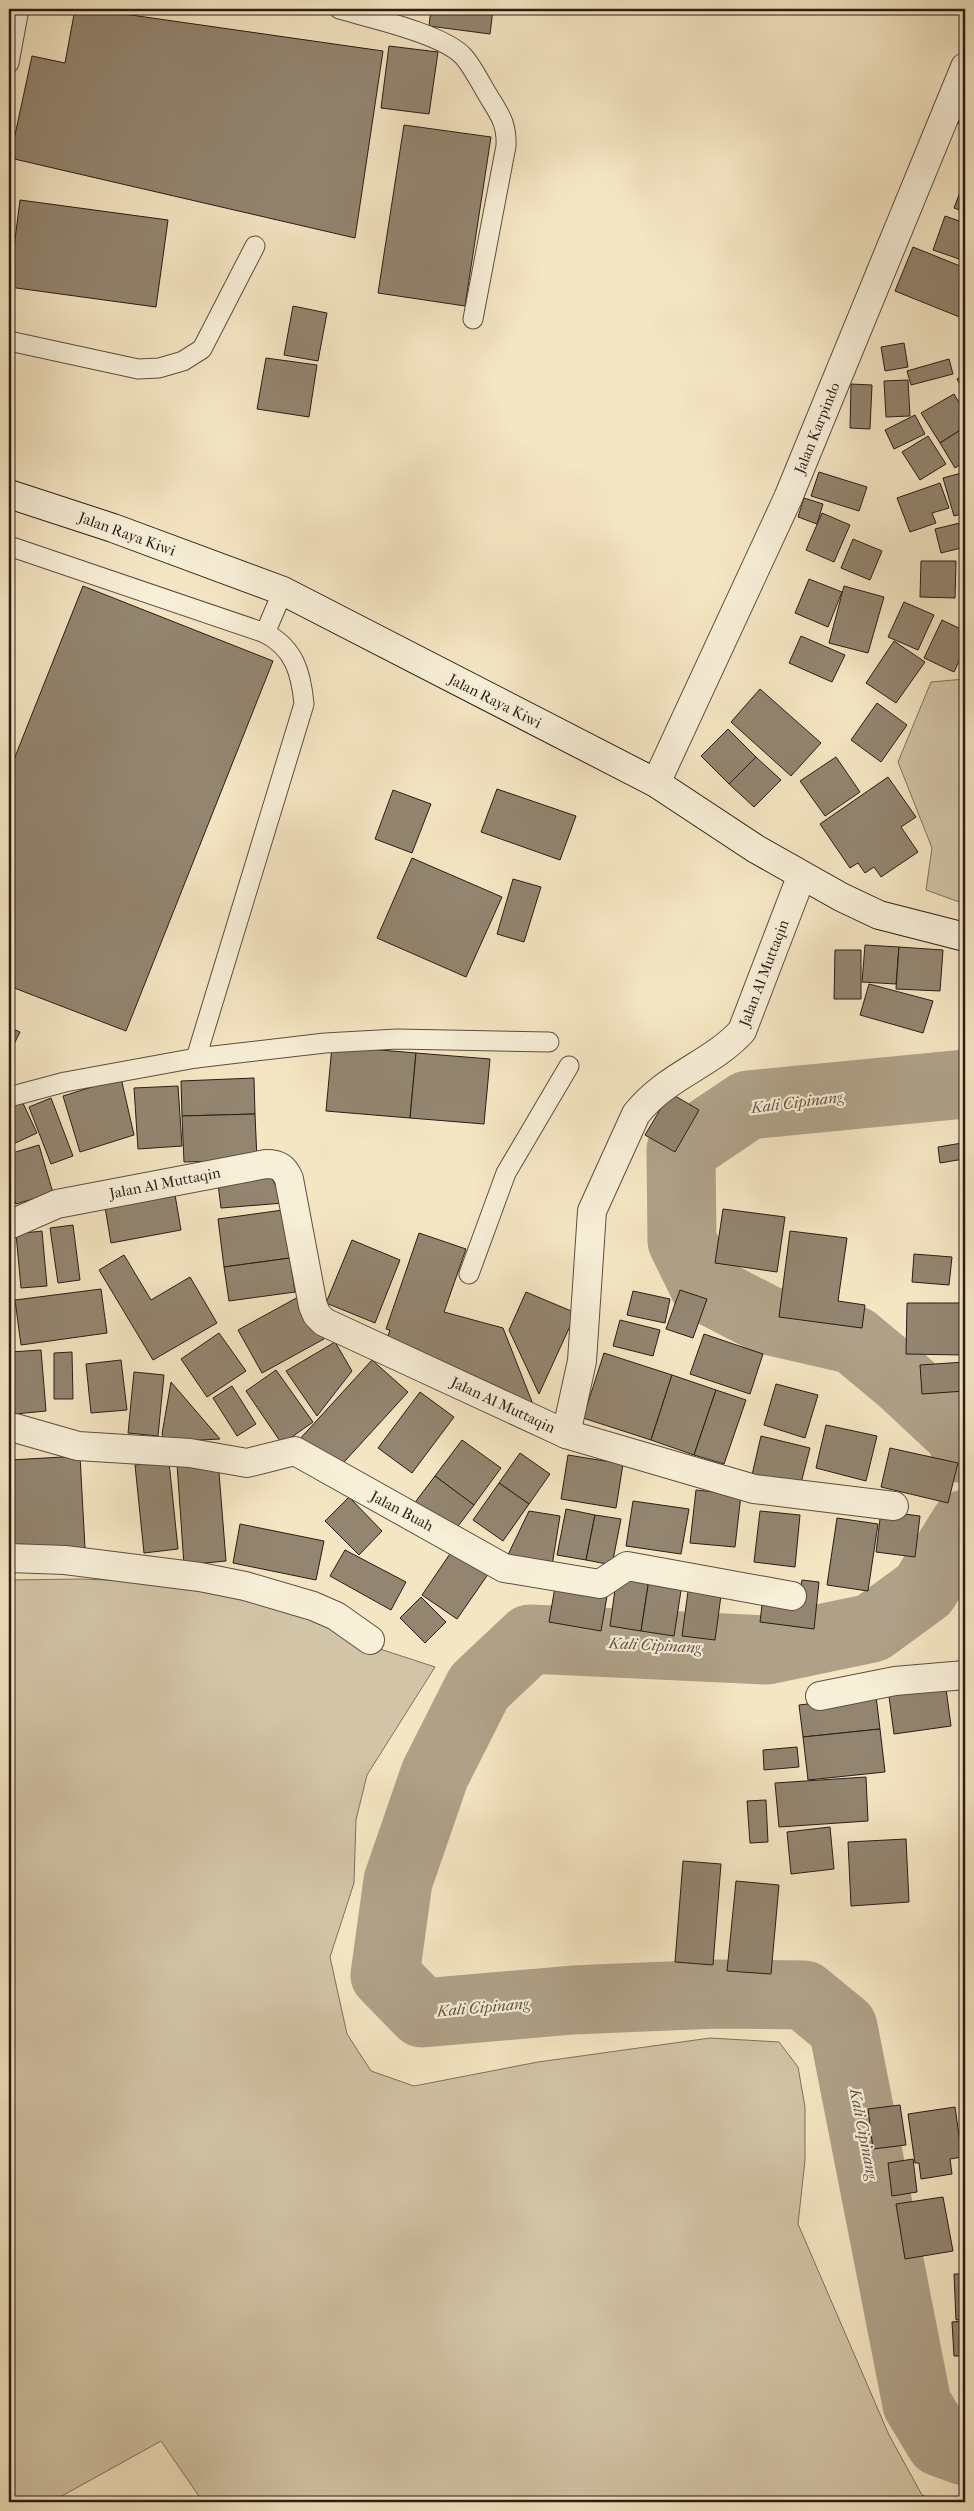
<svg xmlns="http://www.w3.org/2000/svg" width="974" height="2511" viewBox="0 0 974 2511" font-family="'IM FELL French Canon',serif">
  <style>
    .green { fill: #d2c4a6; stroke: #7d705e }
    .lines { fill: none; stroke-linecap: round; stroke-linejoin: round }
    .river { stroke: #afa188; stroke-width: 69 }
    .building { fill: #938570; stroke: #281c16 }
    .lane-casing { stroke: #5b4e41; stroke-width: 21 }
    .street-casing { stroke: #5b4e41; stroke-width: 30 }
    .secondary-casing { stroke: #281c16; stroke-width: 30 }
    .lane { stroke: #f8efd8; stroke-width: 19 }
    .street { stroke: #f8efd8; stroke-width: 28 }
    .secondary { stroke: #f8efd8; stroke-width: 28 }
    .labels { text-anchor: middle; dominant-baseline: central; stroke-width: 4.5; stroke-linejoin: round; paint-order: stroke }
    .street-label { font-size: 15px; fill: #281c16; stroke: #f8efd8 }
    .water-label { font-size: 16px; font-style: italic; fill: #5e5144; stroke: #f8efd8 }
  </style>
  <rect width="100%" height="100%" fill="#f5e6c3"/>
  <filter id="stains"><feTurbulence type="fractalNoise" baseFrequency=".004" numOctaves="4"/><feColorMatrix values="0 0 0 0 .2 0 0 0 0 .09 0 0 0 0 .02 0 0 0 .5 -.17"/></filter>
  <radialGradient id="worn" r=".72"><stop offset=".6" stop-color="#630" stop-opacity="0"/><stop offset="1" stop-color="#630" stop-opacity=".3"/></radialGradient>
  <!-- green -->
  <g class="green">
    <polygon points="965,679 965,904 926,890 932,848 898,762 931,682"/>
    <polygon points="80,1579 187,1583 287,1604 371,1646 435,1667 367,1775 356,1820 354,1883 330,1957 347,2034 371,2071 414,2086 538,2062 710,2038 779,2042 798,2067 805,2107 805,2160 798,2224 889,2435 922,2495 940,2502 203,2502 161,2441 51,2502 9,2502 9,1580"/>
  </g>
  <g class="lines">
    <!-- river -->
    <g class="river">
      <polyline points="965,1084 748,1105 681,1150 682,1241 705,1288 767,1320 854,1340 902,1380 961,1435 965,1449"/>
      <polyline points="965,1524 924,1590 872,1628 767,1650 530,1639 479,1687 435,1774 398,1881 385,1975 422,2013 573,2000 717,1994 804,1995 843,2027 917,2404 940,2442 965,2451"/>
    </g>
  </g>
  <!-- building -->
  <g class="building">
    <polygon points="75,9 89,9 383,51 355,238 10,158 32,56 65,63"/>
    <polygon points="431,9 493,9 490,34 429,26"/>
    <polygon points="389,46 438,52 429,114 381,108"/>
    <polygon points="965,104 965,125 958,123"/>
    <polygon points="404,125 491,137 465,306 378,293"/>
    <polygon points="965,179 965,212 954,208"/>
    <polygon points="20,200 168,220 156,307 9,287"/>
    <polygon points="945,216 965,223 965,261 933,250"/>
    <polygon points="913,247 965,268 965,311 962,318 895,291"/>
    <polygon points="293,306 327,313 318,361 284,355"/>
    <polygon points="904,343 908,367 885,371 881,347"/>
    <polygon points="266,358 317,365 309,417 257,409"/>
    <polygon points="949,359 953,374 911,385 907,371"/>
    <polygon points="965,375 965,394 957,379"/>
    <polygon points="908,380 910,416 886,417 884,381"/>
    <polygon points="851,384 872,385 870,429 850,428"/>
    <polygon points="954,394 965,413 965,427 940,443 921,413"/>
    <polygon points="915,415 925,434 894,449 885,430"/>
    <polygon points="965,427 965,461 955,468 940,443"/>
    <polygon points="928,436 946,464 920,480 902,452"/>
    <polygon points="819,472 867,487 859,511 811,496"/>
    <polygon points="965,472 965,513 954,516 943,478"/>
    <polygon points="940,483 949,508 932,513 936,523 910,532 897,498"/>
    <polygon points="804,498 823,504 817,524 798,517"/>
    <polygon points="822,513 850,525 834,562 806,550"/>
    <polygon points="964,522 965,547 941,553 935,529"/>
    <polygon points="853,539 882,551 870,580 841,568"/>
    <polygon points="921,561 956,561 955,598 920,597"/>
    <polygon points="809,579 842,592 828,627 795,613"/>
    <polygon points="83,586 273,661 126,1031 9,986 9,772"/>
    <polygon points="844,586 884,597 868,653 829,643"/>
    <polygon points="904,602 934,615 918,650 888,637"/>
    <polygon points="942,620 965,631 965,648 954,672 924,658"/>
    <polygon points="801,636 845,655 832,682 789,663"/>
    <polygon points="894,641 925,662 896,703 866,683"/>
    <polygon points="760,689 821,743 791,776 731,722"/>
    <polygon points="877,703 907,725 881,762 851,740"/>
    <polygon points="728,729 756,757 729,784 701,756"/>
    <polygon points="756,757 781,780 754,807 729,784"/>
    <polygon points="836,757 860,792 825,816 800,781"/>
    <polygon points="888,777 916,817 901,827 918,852 881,877 874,867 865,873 858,863 850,868 820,824"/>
    <polygon points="497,789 576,816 560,860 481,832"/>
    <polygon points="393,790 431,804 412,853 375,839"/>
    <polygon points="412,858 502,897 466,977 377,938"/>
    <polygon points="513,879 541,887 524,942 497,934"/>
    <polygon points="865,945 899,947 896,984 862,982"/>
    <polygon points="899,947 943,950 940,991 896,989"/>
    <polygon points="835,950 861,950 861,999 834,999"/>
    <polygon points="869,984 933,1001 923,1033 860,1015"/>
    <polygon points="9,1027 20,1032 9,1054"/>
    <polygon points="332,1046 416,1053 410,1118 326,1111"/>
    <polygon points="416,1053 490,1059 484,1124 410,1118"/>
    <polygon points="121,1078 134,1135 80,1152 63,1096"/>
    <polygon points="254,1078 255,1114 182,1116 181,1081"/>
    <polygon points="178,1086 182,1146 138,1149 134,1088"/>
    <polygon points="670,1093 699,1110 675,1152 645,1135"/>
    <polygon points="51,1098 73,1156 51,1164 29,1107"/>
    <polygon points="21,1099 37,1133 9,1146 9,1104"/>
    <polygon points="255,1114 257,1160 184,1162 182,1116"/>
    <polygon points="962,1143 964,1159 940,1163 938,1147"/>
    <polygon points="39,1145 53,1193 16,1204 9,1180 9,1154"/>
    <polygon points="268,1170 284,1203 221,1208 217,1176"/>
    <polygon points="174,1189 181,1230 111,1243 104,1201"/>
    <polygon points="723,1209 785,1217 777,1272 715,1263"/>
    <polygon points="283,1210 290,1258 224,1267 218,1219"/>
    <polygon points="73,1225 80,1280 58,1283 50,1228"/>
    <polygon points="42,1231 47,1286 21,1288 16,1234"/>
    <polygon points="790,1231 847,1238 838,1301 865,1305 862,1328 779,1317"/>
    <polygon points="419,1233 466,1249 444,1312 503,1328 536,1412 387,1339 390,1330 386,1329"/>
    <polygon points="352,1240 400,1260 375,1323 326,1303"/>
    <polygon points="914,1254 952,1257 949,1285 912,1282"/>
    <polygon points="124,1255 151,1300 190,1277 217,1323 153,1360 99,1270"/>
    <polygon points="290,1258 295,1292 229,1301 224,1267"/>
    <polygon points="101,1289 107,1333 21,1345 15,1300"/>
    <polygon points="680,1290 707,1299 693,1338 666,1329"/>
    <polygon points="633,1291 670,1299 665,1323 627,1315"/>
    <polygon points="526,1292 576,1313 539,1394 509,1330"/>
    <polygon points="300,1296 324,1339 262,1373 238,1330"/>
    <polygon points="907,1303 964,1303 963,1355 906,1354"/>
    <polygon points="620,1320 660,1330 653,1356 613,1346"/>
    <polygon points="219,1333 246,1371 207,1397 181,1359"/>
    <polygon points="704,1334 763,1354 750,1394 690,1374"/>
    <polygon points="335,1342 352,1371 317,1416 286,1371"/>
    <polygon points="41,1350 46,1411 15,1414 10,1352"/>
    <polygon points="72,1352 73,1399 54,1399 54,1353"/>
    <polygon points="604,1353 672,1375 651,1440 583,1418"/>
    <polygon points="121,1360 127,1410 91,1413 86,1364"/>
    <polygon points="372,1360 408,1392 334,1473 298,1441"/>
    <polygon points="965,1362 965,1391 922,1394 920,1365"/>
    <polygon points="276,1370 313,1422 282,1444 246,1391"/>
    <polygon points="134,1372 164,1375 158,1436 128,1433"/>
    <polygon points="672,1375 716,1390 694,1455 651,1440"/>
    <polygon points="171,1382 220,1439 165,1442 162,1434"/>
    <polygon points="776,1384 818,1395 805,1438 764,1425"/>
    <polygon points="232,1386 256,1424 237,1436 213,1398"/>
    <polygon points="716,1390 746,1400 724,1464 694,1455"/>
    <polygon points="420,1392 454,1417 412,1473 378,1448"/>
    <polygon points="965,1402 965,1430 962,1403"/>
    <polygon points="826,1425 877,1436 866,1481 816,1468"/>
    <polygon points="761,1436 810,1448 800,1487 752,1475"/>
    <polygon points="462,1440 501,1468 474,1505 435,1476"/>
    <polygon points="890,1448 958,1463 948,1503 881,1487"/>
    <polygon points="520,1453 550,1474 529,1504 499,1483"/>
    <polygon points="568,1455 623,1464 616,1508 561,1499"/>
    <polygon points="80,1456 85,1548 15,1553 10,1460"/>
    <polygon points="218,1460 226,1561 184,1565 177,1464"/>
    <polygon points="169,1462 178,1549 144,1553 135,1465"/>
    <polygon points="435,1476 474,1505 452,1534 413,1505"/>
    <polygon points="499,1483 529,1504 503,1541 473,1520"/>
    <polygon points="696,1490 741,1495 735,1547 690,1543"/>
    <polygon points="349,1497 382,1531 359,1555 325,1521"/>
    <polygon points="633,1501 689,1509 681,1554 626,1546"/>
    <polygon points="566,1509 595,1515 586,1560 557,1555"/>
    <polygon points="529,1511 560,1516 551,1572 505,1561"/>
    <polygon points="760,1511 800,1515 795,1567 754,1562"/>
    <polygon points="881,1511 920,1516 915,1557 876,1552"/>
    <polygon points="595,1515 621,1519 612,1565 586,1560"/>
    <polygon points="837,1518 878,1524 868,1591 827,1585"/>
    <polygon points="240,1524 324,1541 316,1580 233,1563"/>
    <polygon points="456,1545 491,1570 457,1619 422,1595"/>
    <polygon points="345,1550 406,1582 391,1610 330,1576"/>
    <polygon points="617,1575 649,1579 641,1631 610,1626"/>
    <polygon points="649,1579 682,1584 674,1636 641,1631"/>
    <polygon points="802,1580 819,1582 814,1629 760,1622 763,1596 798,1601"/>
    <polygon points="689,1584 722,1588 715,1640 682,1636"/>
    <polygon points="555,1587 607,1596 601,1631 549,1622"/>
    <polygon points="421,1597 446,1622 425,1643 400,1618"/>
    <polygon points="945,1681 951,1726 894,1734 888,1689"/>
    <polygon points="876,1696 880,1729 803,1737 799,1705"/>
    <polygon points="960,1728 965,1728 965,1799"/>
    <polygon points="880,1729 885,1772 808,1780 803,1737"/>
    <polygon points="797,1747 799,1767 764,1770 763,1750"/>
    <polygon points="866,1777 868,1821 779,1827 775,1783"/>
    <polygon points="766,1800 768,1842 750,1843 747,1801"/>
    <polygon points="830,1827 834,1869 791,1874 787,1832"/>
    <polygon points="906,1839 909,1902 851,1906 848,1842"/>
    <polygon points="683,1861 721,1864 713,1965 675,1962"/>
    <polygon points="736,1881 779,1885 771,1974 727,1971"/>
    <polygon points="900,2105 906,2145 873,2149 868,2109"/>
    <polygon points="955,2107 962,2157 950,2159 952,2174 921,2179 919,2163 915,2163 908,2114"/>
    <polygon points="913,2159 917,2192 892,2196 888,2163"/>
    <polygon points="943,2197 953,2251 905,2259 896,2204"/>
    <polygon points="954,2274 965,2274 965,2319 956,2320"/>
    <polygon points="965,2321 965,2356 954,2356 952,2322"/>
  </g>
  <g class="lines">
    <defs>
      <g id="lane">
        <path d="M339 9C370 18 444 34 464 57 474 69 481 84 489 97 500 115 507 124 506 146L473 319"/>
        <polyline points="9,63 19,9"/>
        <polyline points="9,341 138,369 159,368 183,361 202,349 255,246"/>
        <polyline points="9,546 265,633"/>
        <path d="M196 1058 304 704C301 672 294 648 265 633L283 591"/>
        <polyline points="9,1097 65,1082 196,1058 325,1043 397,1039 549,1042"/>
        <polyline points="469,1274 506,1173 569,1066"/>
      </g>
      <g id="street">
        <polyline points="656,783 788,498 965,67"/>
        <path d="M9 1225 57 1204 266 1164C278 1164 284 1167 289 1179L313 1306 317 1315 324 1322 566 1434 582 1361 592 1211 636 1114C667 1075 711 1065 742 1031L801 877"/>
        <polyline points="9,1428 15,1428 78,1446 190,1453 247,1463 295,1451 504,1568 600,1584 627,1566 792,1596"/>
        <polyline points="566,1434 754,1489 894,1506"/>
        <polyline points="9,1558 65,1560 200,1577 245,1586 313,1606 336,1616 370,1640"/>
        <polyline points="820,1696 895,1681 965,1675"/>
      </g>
      <polyline id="secondary" points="9,494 113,528 283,591 656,783 756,849 841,897 879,915 965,937"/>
    </defs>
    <!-- lane casing -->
    <use href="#lane" class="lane-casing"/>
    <!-- street casing -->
    <use href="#street" class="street-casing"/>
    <!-- secondary casing -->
    <use href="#secondary" class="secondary-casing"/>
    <!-- lane -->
    <use href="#lane" class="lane"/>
    <!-- street -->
    <use href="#street" class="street"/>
    <!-- secondary -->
    <use href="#secondary" class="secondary"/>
  </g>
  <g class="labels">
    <!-- street labels -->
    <g class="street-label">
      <text transform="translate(817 428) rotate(-68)">Jalan Karpindo</text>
      <text transform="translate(127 534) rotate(20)">Jalan Raya Kiwi</text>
      <text transform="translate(495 701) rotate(27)">Jalan Raya Kiwi</text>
      <text transform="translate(764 973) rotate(-69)">Jalan Al Muttaqin</text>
      <text transform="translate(165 1183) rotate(-11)">Jalan Al Muttaqin</text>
      <text transform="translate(503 1405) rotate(25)">Jalan Al Muttaqin</text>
      <text transform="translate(402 1511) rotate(28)">Jalan Buah</text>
    </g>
    <!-- water labels -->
    <g class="water-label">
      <text transform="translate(797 1102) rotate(-7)">Kali Cipinang</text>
      <text transform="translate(655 1645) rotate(3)">Kali Cipinang</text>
      <text transform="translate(483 2007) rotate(-5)">Kali Cipinang</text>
      <text transform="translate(864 2134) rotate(79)">Kali Cipinang</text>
    </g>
  </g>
  <!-- margin -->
  <rect width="974" height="2511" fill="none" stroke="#f5e6c3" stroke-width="30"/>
  <rect x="10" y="10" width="954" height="2491" fill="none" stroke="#281c16" stroke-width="2.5"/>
  <rect x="15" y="15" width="944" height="2481" fill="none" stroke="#281c16"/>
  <rect width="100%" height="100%" filter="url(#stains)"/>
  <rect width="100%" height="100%" fill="url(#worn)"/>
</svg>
